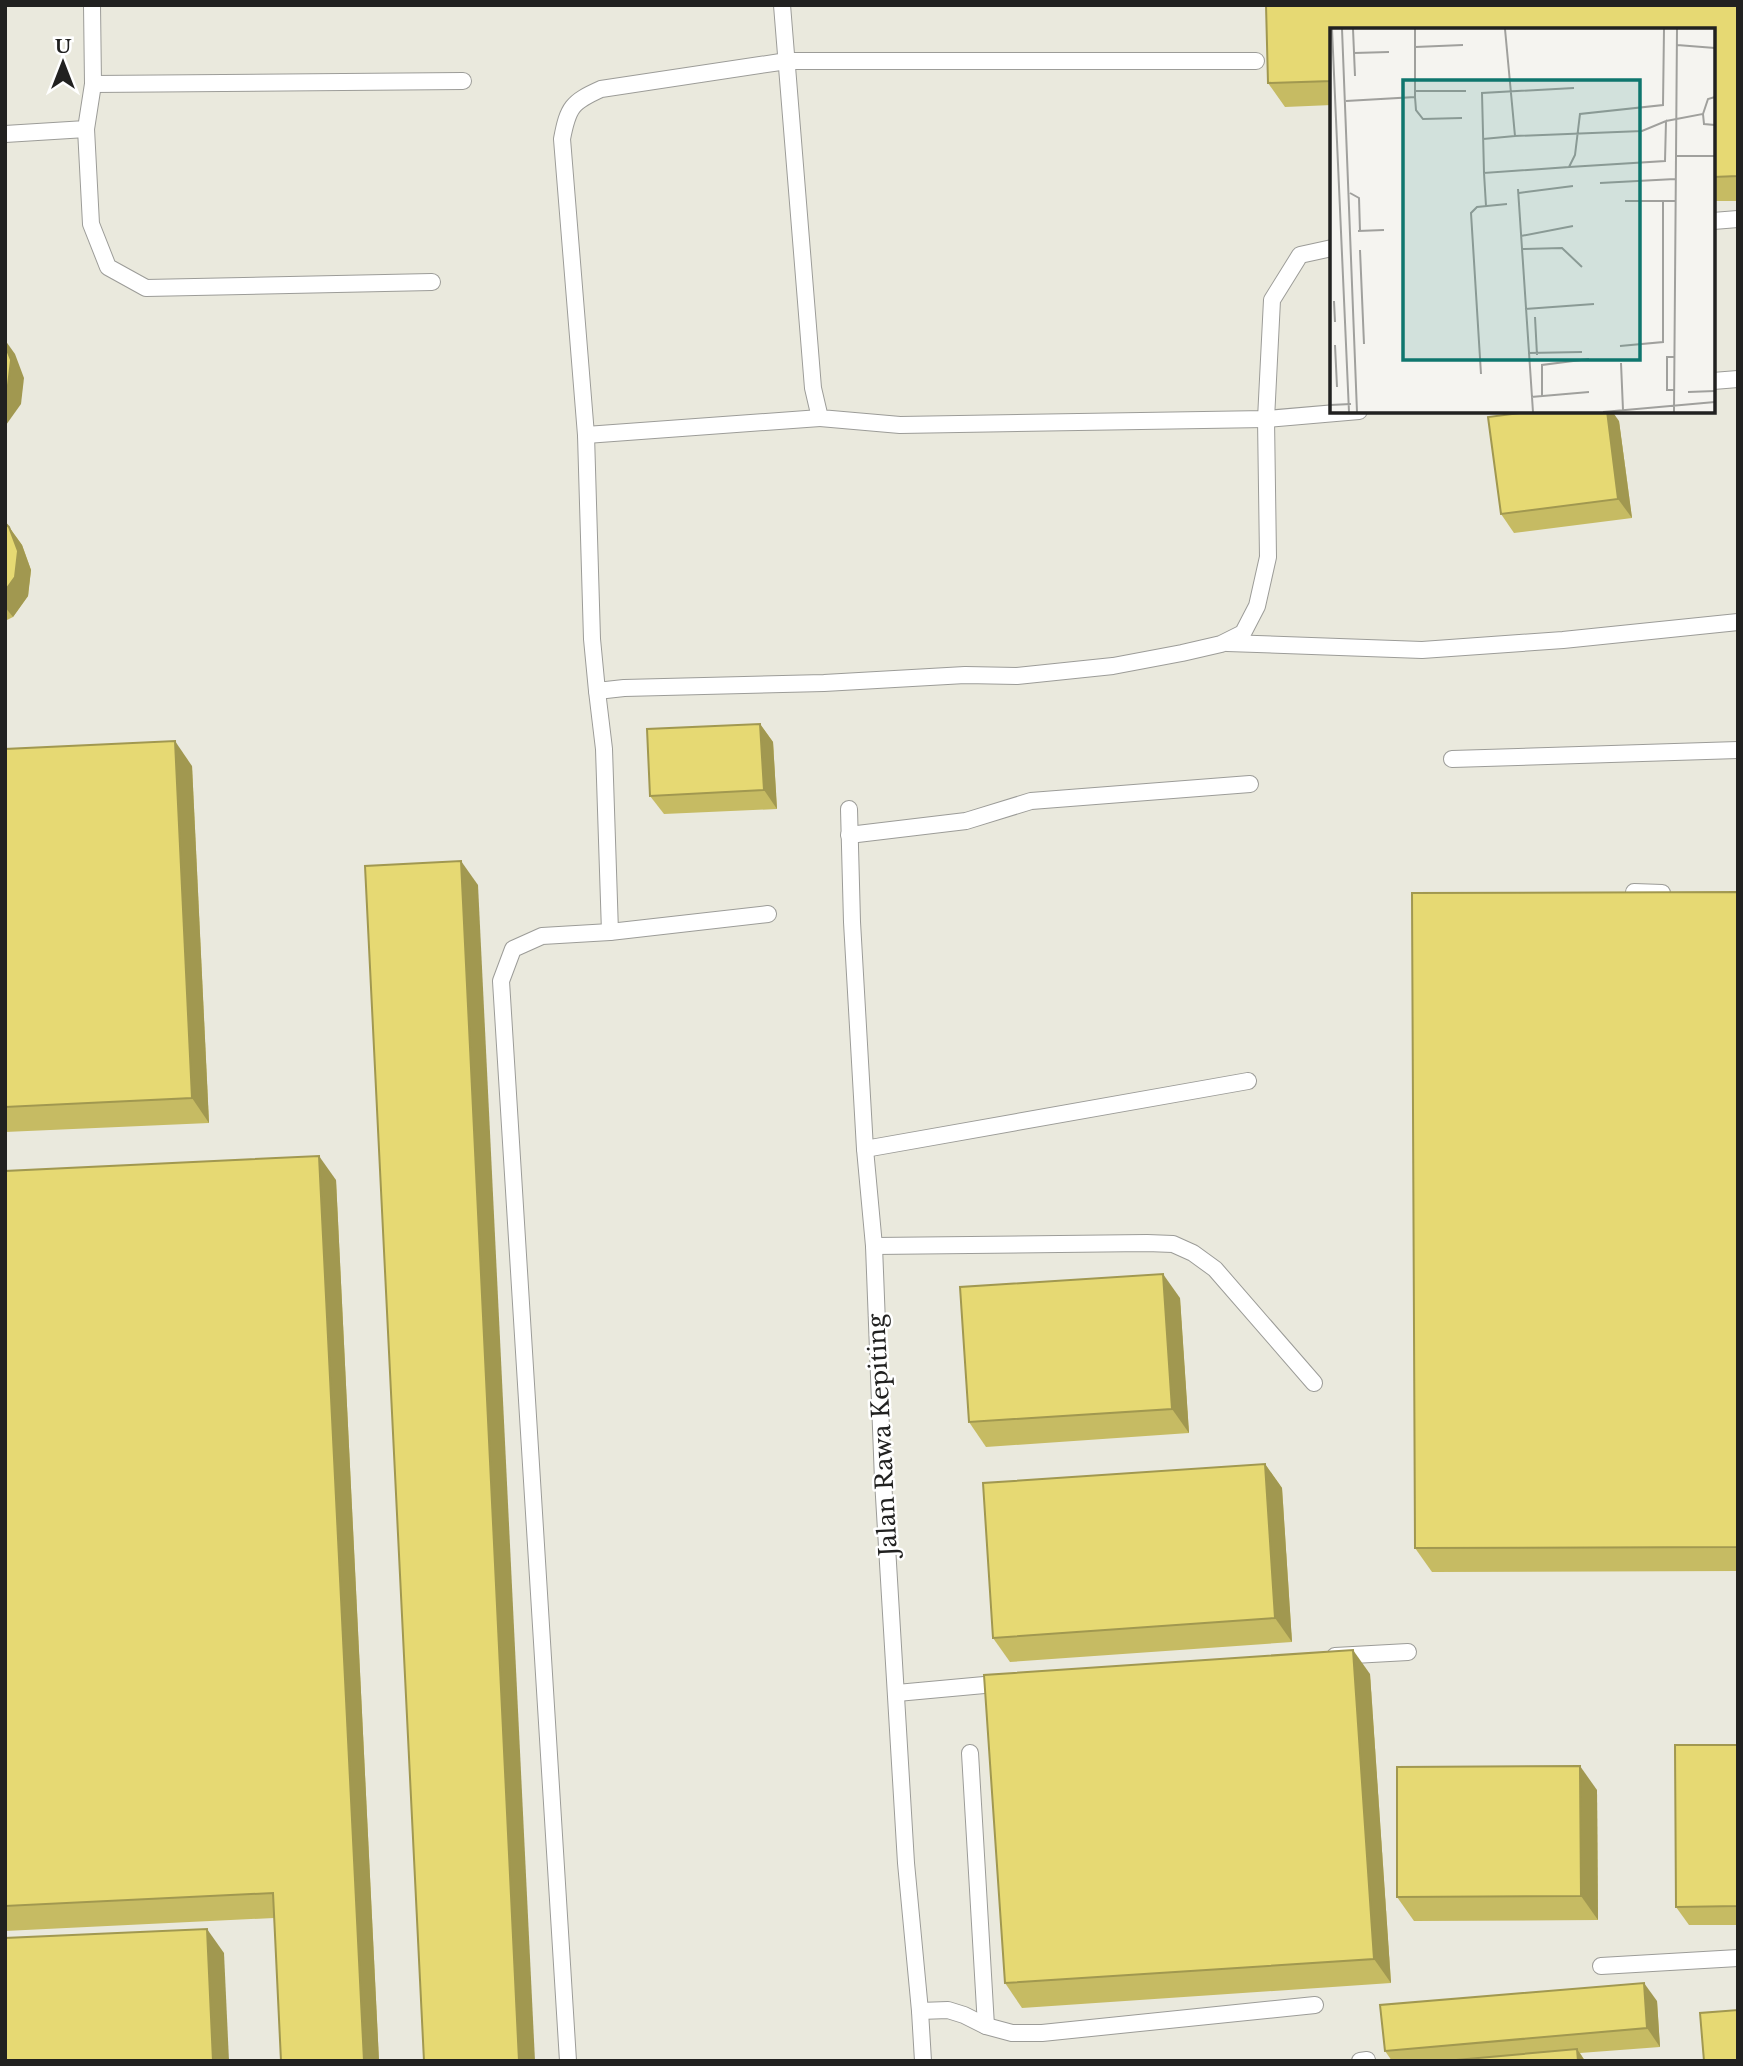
<svg xmlns="http://www.w3.org/2000/svg" width="1743" height="2066" viewBox="0 0 1743 2066" font-family="'Libre Baskerville',serif">
  <style>
    .built { fill: #eae9dd; fill-rule: evenodd }
    .lines { fill: none; stroke-linecap: round; stroke-linejoin: round }
    .service-casing { stroke: #9c9c98; stroke-width: 18 }
    .service { stroke: #fff; stroke-width: 16 }
    .wall { fill: #c6bb63 }
    .shaded-wall { fill: #a19850 }
    .building { fill: #e6d973; stroke: #a19850; stroke-width: 2 }
    .labels { text-anchor: middle; dominant-baseline: central; stroke-width: 5; stroke-linejoin: round; paint-order: stroke }
    .street-label { font-size: 24px; fill: #212120; stroke: #fff }
    .inset-road { fill: none; stroke: #a0a09d; stroke-width: 2 }
    .view { fill: #0f766e; fill-opacity: 0.15; stroke: #0f766e; stroke-width: 3.5 }
    .inset-edge { fill: none; stroke: #212120; stroke-width: 3.5 }
  </style>
  <rect width="100%" height="100%" fill="#f5f4f0"/>
  <!-- built -->
  <path class="built" d="M5 5H1738V2061H5ZM1332 30H1713V411H1332Z"/>
  <g class="lines">
    <defs>
      <g id="service">
        <polyline points="782,5 813,388 820,418 900,425 1266,419 1359,411"/>
        <path d="M1256 61H787L601 89C572 102 568 107 562 139L586 435 592 639 597 691 624 688 824 683 965 675 1017 676 1113 666 1182 653 1221 644 1243 633 1257 606 1268 557 1266 419 1272 300 1300 255 1332 248"/>
        <polyline points="93,84 463,81"/>
        <polyline points="86,129 91,224 108,267 146,288 432,282"/>
        <polyline points="5,134 86,129 93,84 92,5"/>
        <polyline points="1713,221 1738,219"/>
        <polyline points="1713,381 1738,379"/>
        <polyline points="586,435 820,418"/>
        <polyline points="1227,643 1422,650 1563,640 1738,622"/>
        <polyline points="597,691 604,749 610,932"/>
        <polyline points="1452,759 1738,750"/>
        <polyline points="849,809 852,922 865,1149 874,1246 883,1480 906,1863 920,2011 923,2061"/>
        <polyline points="849,835 966,821 1031,801 1250,784"/>
        <polyline points="1634,892 1662,893"/>
        <polyline points="865,1149 1248,1081"/>
        <polyline points="874,1246 1147,1243 1173,1244 1193,1253 1215,1269 1314,1383"/>
        <polyline points="1335,1656 1408,1652"/>
        <polyline points="897,1693 1006,1683"/>
        <polyline points="970,1753 986,2026"/>
        <polyline points="1601,1966 1738,1958"/>
        <polyline points="920,2011 948,2010 964,2015 986,2026 1012,2033 1042,2033 1315,2005"/>
        <polyline points="568,2061 501,981 513,949 542,936 610,932 768,914"/>
        <polyline points="1360,2061 1367,2060"/>
      </g>
    </defs>
    <!-- service casing -->
    <use href="#service" class="service-casing"/>
    <!-- service -->
    <use href="#service" class="service"/>
  </g>
  <!-- wall -->
  <g class="wall">
    <polygon points="1266,5 1738,5 1738,201 1713,201 1713,30 1332,30 1332,105 1285,107 1268,83"/>
    <polygon points="1619,421 1632,518 1514,533 1501,514"/>
    <polygon points="5,523 9,527 22,545 31,570 28,596 13,617 5,621"/>
    <polygon points="760,724 773,742 777,809 664,814 650,796"/>
    <polygon points="5,749 192,766 209,1123 5,1132"/>
    <polygon points="1738,892 1738,1571 1432,1572 1415,1548"/>
    <polygon points="5,1171 336,1180 379,2061 281,2061 274,1918 5,1931"/>
    <polygon points="1180,1298 1189,1433 986,1447 969,1422"/>
    <polygon points="1265,1464 1282,1488 1292,1642 1010,1662 993,1638"/>
    <polygon points="1370,1674 1391,1983 1022,2008 1005,1983"/>
    <polygon points="1738,1745 1738,1925 1689,1925 1676,1907"/>
    <polygon points="1597,1790 1598,1920 1414,1921 1397,1897"/>
    <polygon points="1657,2001 1660,2047 1580,2053 1585,2061 1392,2061 1385,2051"/>
  </g>
  <!-- shaded-wall -->
  <g class="shaded-wall">
    <polygon points="5,340 15,354 24,378 21,404 6,425"/>
    <polygon points="1607,411 1612,411 1619,421 1632,518 1618,499"/>
    <polygon points="9,527 22,545 31,570 28,596 13,617 5,607"/>
    <polygon points="760,724 773,742 777,809 764,790"/>
    <polygon points="175,741 192,766 209,1123 192,1098"/>
    <polygon points="461,861 478,885 535,2061 519,2061"/>
    <polygon points="319,1156 336,1180 379,2061 364,2061"/>
    <polygon points="1163,1274 1180,1298 1189,1433 1172,1409"/>
    <polygon points="1265,1464 1282,1488 1292,1642 1275,1618"/>
    <polygon points="1353,1650 1370,1674 1391,1983 1374,1959"/>
    <polygon points="1580,1766 1597,1790 1598,1920 1581,1896"/>
    <polygon points="207,1929 224,1953 229,2061 213,2061"/>
    <polygon points="1644,1983 1657,2001 1660,2047 1647,2028"/>
    <polygon points="1577,2049 1585,2061 1578,2061"/>
  </g>
  <!-- building -->
  <g class="building">
    <polygon points="1266,5 1738,5 1738,176 1713,177 1713,30 1332,30 1332,81 1268,83"/>
    <polygon points="5,345 11,360 8,385 5,389"/>
    <polygon points="1536,411 1607,411 1618,499 1501,514 1488,417"/>
    <polygon points="5,523 9,527 18,551 15,577 5,591"/>
    <polygon points="760,724 764,790 650,796 647,729"/>
    <polygon points="175,741 192,1098 5,1107 5,749"/>
    <polygon points="461,861 519,2061 424,2061 365,866"/>
    <polygon points="1738,892 1738,1547 1415,1548 1412,893"/>
    <polygon points="319,1156 364,2061 281,2061 273,1893 5,1906 5,1171"/>
    <polygon points="1163,1274 1172,1409 969,1422 960,1287"/>
    <polygon points="1265,1464 1275,1618 993,1638 983,1483"/>
    <polygon points="1353,1650 1374,1959 1005,1983 984,1675"/>
    <polygon points="1675,1745 1738,1745 1738,1906 1676,1907"/>
    <polygon points="1580,1766 1581,1896 1397,1897 1397,1767"/>
    <polygon points="207,1929 213,2061 5,2061 5,1938"/>
    <polygon points="1644,1983 1647,2028 1385,2051 1380,2005"/>
    <polygon points="1738,2010 1738,2061 1704,2061 1700,2013"/>
    <polygon points="1577,2049 1578,2061 1445,2061"/>
  </g>
  <g class="labels">
    <!-- street labels -->
    <g class="street-label">
      <text transform="translate(882 1435) rotate(-93)">Jalan Rawa Kepiting</text>
    </g>
  </g>
  <!-- overview -->
  <g transform="translate(1330 28)">
    <rect width="385" height="385" fill="#f5f4f0"/>
    <path class="inset-road" d="M2 1 19 384M12 1 27 384M23 1 25 48M175 1 185 108 312 103 336 93 335 133 239 139M347 17 385 20M85 19 133 17M24 25 59 24M244 60 152 65 154 145 239 139 245 127 250 86 333 77 334 1M86 63H136M85 69 86 82 93 91 132 90M16 73 85 69V1M373 86 374 96 385 97M336 93 373 86 378 71 385 69M153 111 185 108M345 128H385M154 145 156 178M270 155 345 151M188 161 203 384M20 165 29 170 30 203M189 165 243 158M295 173H345M28 203 54 202M191 208 243 198M192 221 232 220 252 239M30 222 34 316M4 273 5 294M195 281 264 276M205 289 207 327M5 317 7 359M290 318 333 314V173M198 325 252 324M291 335 293 382M151 346 141 185 147 179 177 176M344 362H337V329H344M358 364 385 363M212 368V337L259 331M201 369 259 364M0 377 21 376M273 384 385 374M344 384 347 1"/>
    <path class="view" d="M73 52H310V332H73Z"/>
    <rect width="385" height="385" class="inset-edge"/>
  </g>
  <!-- border -->
  <rect width="1743" height="2066" fill="none" stroke="#212120" stroke-width="14"/>
  <!-- north arrow -->
  <g transform="translate(63 63)" stroke="#ffffff" stroke-width="5" paint-order="stroke">
  <path d="M0-5L12 26L0 18L-12 26Z" fill="#212120"/>
  <text y="-10" font-size="19" font-weight="bold" text-anchor="middle" fill="#212120">U</text>
  </g>
</svg>
